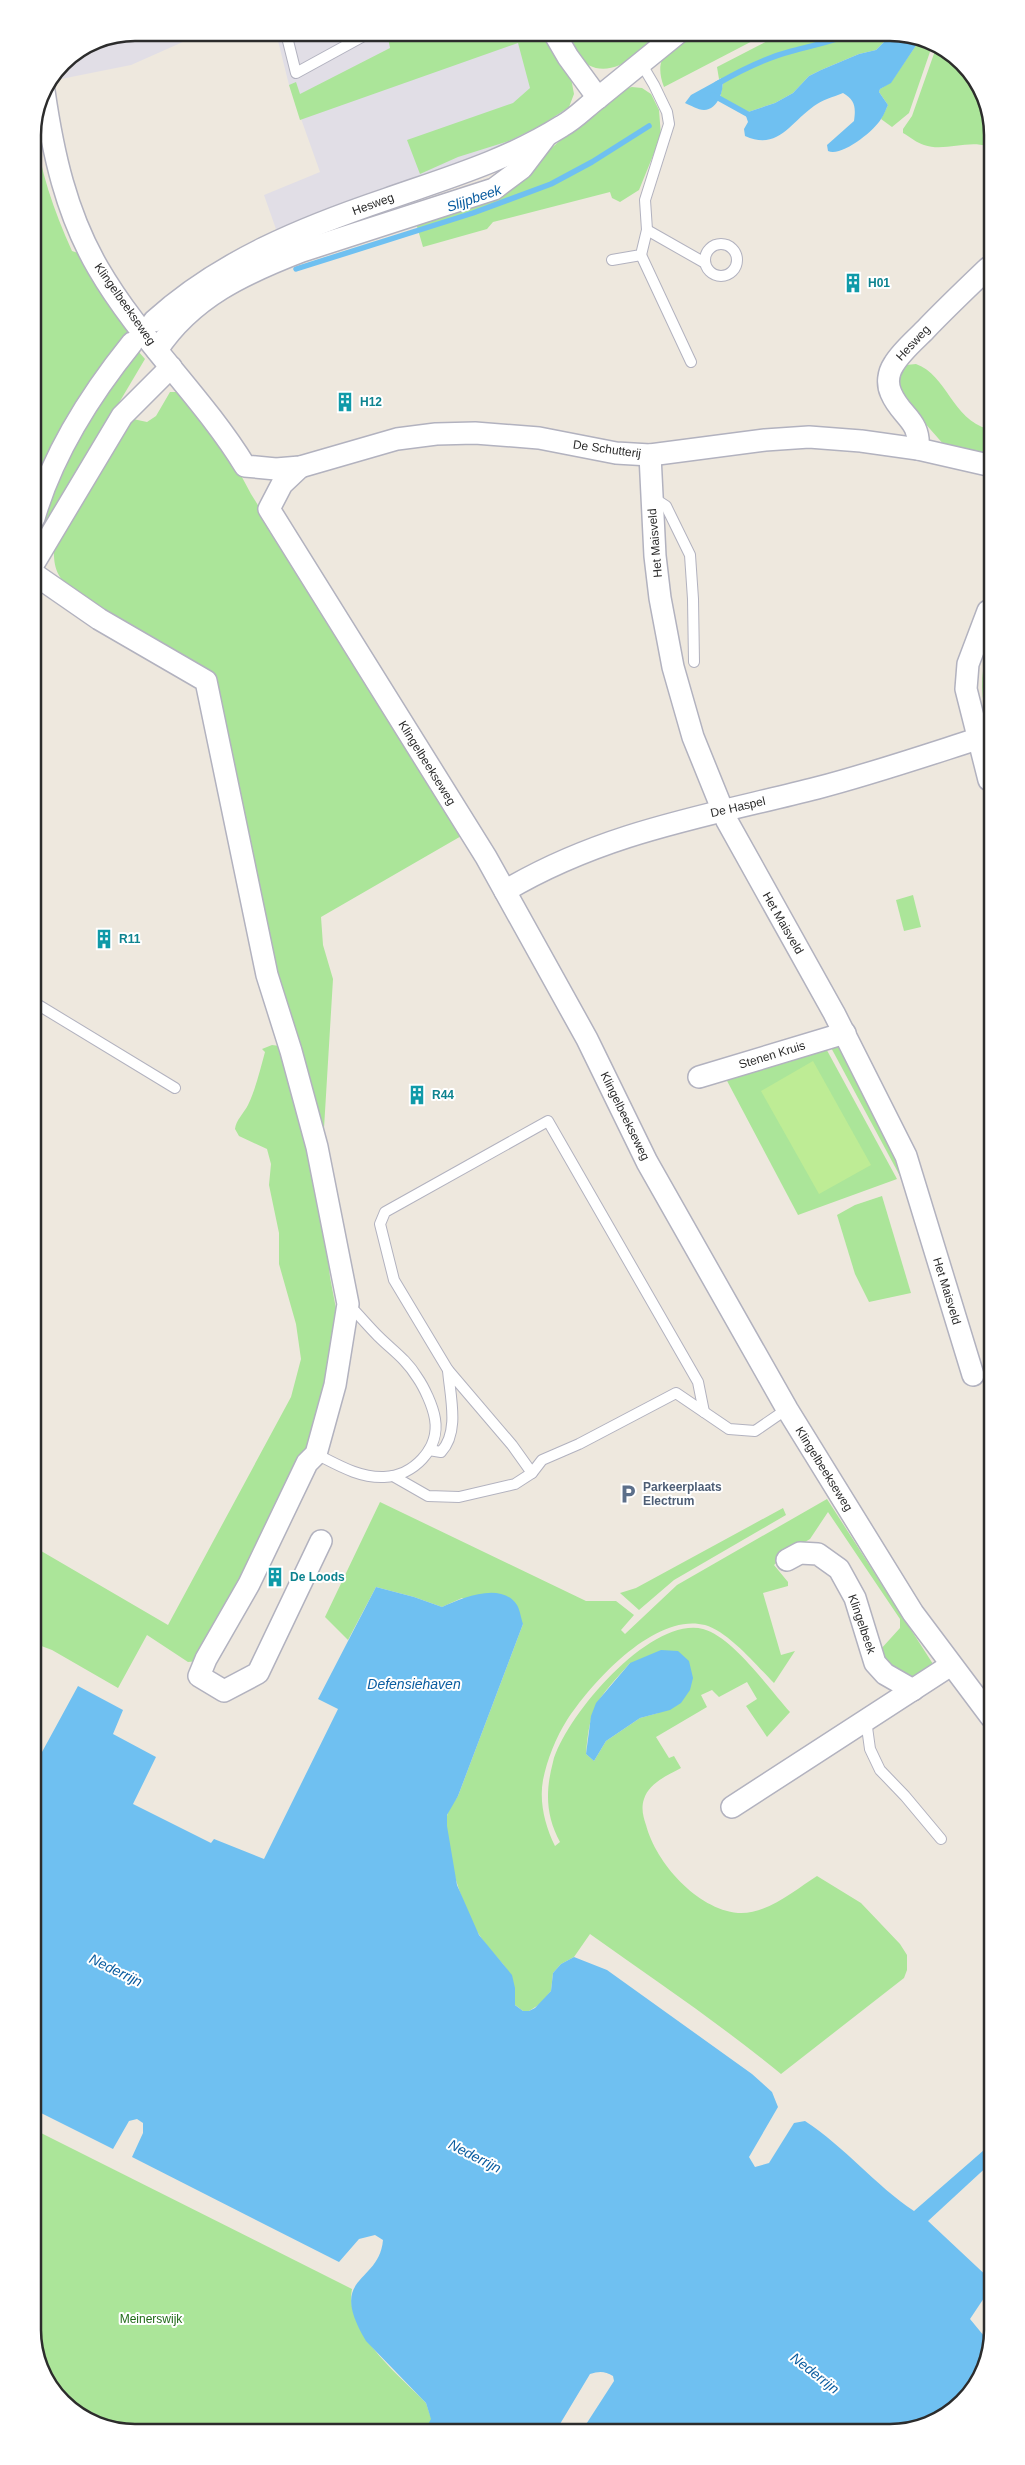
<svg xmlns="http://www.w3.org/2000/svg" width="1025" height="2465" viewBox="0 0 1025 2465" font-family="Arial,sans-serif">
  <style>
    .industrial { fill: #e1dee6 }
    .green { fill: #abe599; fill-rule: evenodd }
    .pitch { fill: #beec95 }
    .water { fill: #6fc0f1 }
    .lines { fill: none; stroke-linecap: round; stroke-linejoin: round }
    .stream { stroke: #6fc0f1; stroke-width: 5.5 }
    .service-casing { stroke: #b2b2bf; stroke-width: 12 }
    .minor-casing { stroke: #b2b2bf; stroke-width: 24 }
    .service { stroke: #fff; stroke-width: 10 }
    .minor { stroke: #fff; stroke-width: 21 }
    .labels { text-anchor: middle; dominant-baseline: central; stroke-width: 4; stroke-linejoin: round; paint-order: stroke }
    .street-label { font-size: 12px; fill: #2c2c2c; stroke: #fff }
    .culture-label { font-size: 12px; font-weight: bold; fill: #0d838f; stroke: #fff; text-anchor: start }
    .service-label { font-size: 12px; font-weight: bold; fill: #4e5e75; stroke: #fff; text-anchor: start }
    .park-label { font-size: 12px; fill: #216b19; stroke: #fff }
    .water-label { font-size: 14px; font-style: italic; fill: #0b5da0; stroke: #fff }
    .rim { fill: none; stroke: #2c2c2c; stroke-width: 2.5 }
  </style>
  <rect width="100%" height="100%" fill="#eee8de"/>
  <!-- industrial -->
  <g class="industrial">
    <polygon points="136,33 203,33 131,65 51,81 63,62 96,40"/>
    <polygon points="276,33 543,33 567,107 559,119 500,149 277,232 264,195 320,172 289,85"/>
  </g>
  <!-- green -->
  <g class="green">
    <polygon points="387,33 546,33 571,78 574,94 569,107 542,125 509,141 458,157 420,174 407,140 513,103 530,88 518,43 300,120 289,85 296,82 300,94 390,48"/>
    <path d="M563 33H664C639 53 604 90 575 53 570 47 567 39 563 33Z"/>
    <path d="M688 33H768L664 87C653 58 668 50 688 33Z"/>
    <polygon points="783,33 893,33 876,50 859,54 821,70 809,76 793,93 775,103 745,113 720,98 723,84 722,78 719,79 717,67"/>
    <polygon points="919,41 932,46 909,113 892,127 881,119 888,105 879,92 880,89 891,82"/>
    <path d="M936 48 952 54 987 103V146C966 140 944 152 924 145 917 143 910 137 903 133V129L912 116Z"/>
    <polygon points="632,87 642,88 651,94 659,110 661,136 639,190 620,202 612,198 610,192 493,222 487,229 423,247 416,223 534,163 619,90"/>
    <path d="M37 110 40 118 35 126C39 169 54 211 72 251L81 254 131 330 110 355 41 473 33 468V129Z"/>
    <polygon points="138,351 145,359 47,524 44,525 41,522 80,436 99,404"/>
    <path d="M916 364C947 375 952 419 988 429V457L945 446 901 396 897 385 900 370 906 365Z"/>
    <path d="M170 392H180L236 466 251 494 463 835 321 917 323 945 333 979 323 1145 280 993 212 672 74 594C58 577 53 570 54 546L117 438 133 419 147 422 156 416Z"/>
    <path d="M988 650 989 725C981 700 979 675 988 650Z"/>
    <polygon points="913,895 921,927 904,931 896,900"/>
    <polygon points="834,1040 843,1048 903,1177 901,1178 828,1042"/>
    <polygon points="823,1043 897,1179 798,1215 725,1077"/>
    <path d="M272 1045 280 1046 319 1178 330 1277 337 1314 316 1437 199 1661 188 1662 147 1635 118 1688 52 1650 36 1644V1548L168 1625 291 1397 301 1359 296 1324 279 1264V1233L269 1185 271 1164 267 1149 239 1136 235 1129C236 1120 244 1113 248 1105 256 1088 260 1070 265 1052L262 1049Z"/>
    <polygon points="882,1196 911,1293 869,1302 855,1274 837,1215 855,1205"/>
    <path d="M827 1499 933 1664 908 1679 890 1671 880 1650 900 1628V1619L828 1512 810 1539 790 1551 774 1565 788 1582V1586L763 1593 781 1655 795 1651 774 1683C756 1665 729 1632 705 1625 655 1612 592 1682 567 1720 556 1737 547 1760 543 1780 539 1802 545 1826 555 1846L560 1842C546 1816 545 1792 553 1762 565 1717 650 1616 703 1629 733 1637 769 1689 790 1712L767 1737 746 1706 757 1699 747 1682 719 1697 712 1690 701 1695 707 1707 656 1737 669 1758 674 1756 681 1768C668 1775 649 1783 644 1799 641 1808 643 1816 646 1825 656 1863 697 1909 738 1913 766 1915 795 1890 817 1876L861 1903 900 1944 907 1955V1970L904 1978 781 2074C720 2024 655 1980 590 1934L574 1957 561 1964 553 1973 551 1991 540 2004 529 2011H523L514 2004C516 1966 499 1965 480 1936 464 1912 441 1844 447 1816 449 1808 454 1802 458 1796L523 1624 462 1598 442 1607 414 1597 376 1587 348 1640 325 1617 380 1502 586 1601H616L634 1615 621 1630 625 1634 677 1585ZM630 1663 658 1713 640 1718 606 1741 594 1761 586 1754C590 1704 598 1699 630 1663Z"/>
    <polygon points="783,1508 786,1515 674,1580 639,1610 620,1593 636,1588"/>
    <path d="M37 2131 352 2289C344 2332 399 2375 426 2403L430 2415 450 2430 128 2432 73 2411 38 2362Z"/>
  </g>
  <!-- pitch -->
  <polygon class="pitch" points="813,1061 871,1165 819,1194 761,1091"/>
  <!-- water -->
  <g class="water">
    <path d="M893 33 919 41 891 83 880 89 879 92 888 105C886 109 884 115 881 119 874 131 842 157 828 151L827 145 854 121C856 107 855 100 843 93 833 97 822 100 814 106 790 123 778 151 745 136L744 129 748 122 745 113 775 103 793 93 809 76 821 70 859 54 876 50Z"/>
    <path d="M722 78C725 89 718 110 704 110 698 110 690 105 685 103L691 95Z"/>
    <path d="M376 1587 414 1597 442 1607C462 1598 501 1581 517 1605 520 1610 521 1618 523 1624L458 1796 447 1815V1826L457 1885 479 1935 512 1975 515 1988V2005L523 2011H529L535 2008 551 1991 553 1973 561 1964 574 1957 607 1970 752 2074 772 2092 778 2107 749 2157 755 2167 769 2163 794 2123 805 2121C845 2147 875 2185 914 2211L984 2150 992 2159V2162L928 2221 992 2281V2286L970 2319 984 2336 992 2328V2330L971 2392 922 2427 583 2429 614 2381 613 2376C605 2371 599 2371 590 2374L557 2429 425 2430 431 2419 426 2403 366 2341C326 2274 379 2285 383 2240L375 2235 359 2239 339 2262 132 2157 143 2133V2123L137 2119 129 2121 113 2149 37 2111 36 1763 78 1686 123 1710 113 1734 156 1757 133 1804 211 1843 214 1839 264 1859 338 1709 318 1699Z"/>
    <polygon points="661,1650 678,1651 689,1661 693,1678 690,1690 681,1703 670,1710 640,1718 606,1741 594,1761 586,1754 591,1716 596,1703 630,1663"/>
  </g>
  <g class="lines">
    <!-- stream -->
    <g class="stream">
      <path d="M717 84C741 70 765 58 792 51 813 45 833 42 852 33"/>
      <polyline points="713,95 751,116"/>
      <polyline points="33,257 36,260"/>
      <polyline points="296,269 473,213 551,184 592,162 649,126"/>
    </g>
    <defs>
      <g id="service">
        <polyline points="286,33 296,73 369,33"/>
        <polyline points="647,230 705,263"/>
        <circle cx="721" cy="260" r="16"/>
        <polyline points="641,255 691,362"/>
        <polyline points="612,260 641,255 647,230 645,200 669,124 667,112 654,85 641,63"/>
        <polyline points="652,497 666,506 690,555 693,599 694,662"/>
        <polyline points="35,1003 175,1088"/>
        <polyline points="448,1370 394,1280 380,1224 385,1212 548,1121 698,1382 704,1412"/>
        <path d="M429 1450 441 1452C460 1432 450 1396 448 1370L512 1445 532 1473 542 1460 579 1444 676 1393 729 1429 755 1431 787 1409"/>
        <path d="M316 1454C338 1465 359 1478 384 1477 413 1476 440 1449 435 1419 433 1406 424 1387 417 1377 406 1359 392 1350 378 1336 368 1326 359 1315 349 1305"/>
        <polyline points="393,1476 428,1496 459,1497 515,1484 532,1473"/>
        <polyline points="866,1720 870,1749 880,1770 905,1796 941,1839"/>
      </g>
      <g id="minor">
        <polyline points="554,33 568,57 598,98 678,33"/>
        <path d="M44 91C53 153 66 213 98 268 139 339 202 396 245 466L276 469 300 467 397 439 436 434 475 433 539 438 616 453 650 455 765 440 809 437 861 441 918 449 988 465"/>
        <path d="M154 321C220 261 304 227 387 199 447 178 508 160 562 126 575 119 586 107 598 98"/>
        <path d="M157 350C192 297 245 273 302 251L494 189 522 168 544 139"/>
        <path d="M918 449C921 420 901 417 891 393 887 384 888 373 894 364 901 352 914 341 925 330 945 309 966 289 988 268"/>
        <polyline points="650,455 655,556 660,598 673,667 693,737 727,821 834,1013 906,1156 973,1375"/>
        <polyline points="300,467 282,484 269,509 486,857 587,1039 647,1162 787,1409 913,1613 991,1717"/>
        <path d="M34 518C53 453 90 395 132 343"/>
        <polyline points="34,563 122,416 171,367"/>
        <polyline points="34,574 99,619 206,681 267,975 291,1051 317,1147 348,1304 335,1385 316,1454 307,1463 249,1584 206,1659 199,1676 224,1691 258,1673 321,1541"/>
        <polyline points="988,611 968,664 966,689 989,780"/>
        <path d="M505 891C604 832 707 816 817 788 871 774 924 756 977 739"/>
        <polyline points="699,1077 845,1033"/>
        <polyline points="787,1560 800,1553 818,1554 839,1569 855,1598 875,1663 885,1674 913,1690"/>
        <polyline points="732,1807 951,1665"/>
      </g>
    </defs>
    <!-- service casing -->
    <use href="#service" class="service-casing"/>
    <!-- minor casing -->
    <use href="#minor" class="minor-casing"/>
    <!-- service -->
    <use href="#service" class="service"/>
    <!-- minor -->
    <use href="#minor" class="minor"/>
  </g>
  <!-- icons -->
  <defs>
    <symbol id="building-bare" viewBox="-9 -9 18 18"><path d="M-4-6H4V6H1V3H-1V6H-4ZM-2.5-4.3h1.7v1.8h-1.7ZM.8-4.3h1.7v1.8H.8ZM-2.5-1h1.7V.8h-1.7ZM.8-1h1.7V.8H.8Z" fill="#0f9aa8" stroke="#fff" stroke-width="2.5" paint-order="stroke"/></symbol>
    <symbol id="parking-bare" viewBox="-9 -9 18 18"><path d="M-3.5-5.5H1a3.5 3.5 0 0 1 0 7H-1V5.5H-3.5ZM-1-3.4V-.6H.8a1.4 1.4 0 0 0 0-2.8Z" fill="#5c6f8a" stroke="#fff" stroke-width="2.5" paint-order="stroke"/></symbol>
  </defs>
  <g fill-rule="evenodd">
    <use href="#building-bare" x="839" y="269" width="28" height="28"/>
    <use href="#building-bare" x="331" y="388" width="28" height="28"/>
    <use href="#building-bare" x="90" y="925" width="28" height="28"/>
    <use href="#building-bare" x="403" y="1081" width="28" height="28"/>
    <use href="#parking-bare" x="614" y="1480" width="28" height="28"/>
    <use href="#building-bare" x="261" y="1563" width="28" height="28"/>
  </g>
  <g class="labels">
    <!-- street labels -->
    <g class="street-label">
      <text transform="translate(373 204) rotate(-20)">Hesweg</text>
      <text transform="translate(125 304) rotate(55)">Klingelbeekseweg</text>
      <text transform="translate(913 343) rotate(-47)">Hesweg</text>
      <text transform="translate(607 449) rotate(8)">De Schutterij</text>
      <text transform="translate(655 543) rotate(-95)">Het Maisveld</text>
      <text transform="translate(427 763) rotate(58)">Klingelbeekseweg</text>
      <text transform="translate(738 807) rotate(-13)">De Haspel</text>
      <text transform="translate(783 923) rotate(60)">Het Maisveld</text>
      <text transform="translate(772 1055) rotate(-17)">Stenen Kruis</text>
      <text transform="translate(625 1116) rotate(64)">Klingelbeekseweg</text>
      <text transform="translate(947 1291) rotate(73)">Het Maisveld</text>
      <text transform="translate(824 1469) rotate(58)">Klingelbeekseweg</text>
      <text transform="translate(862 1624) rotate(71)">Klingelbeek</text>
    </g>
    <!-- culture labels -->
    <g class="culture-label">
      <text x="868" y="283">H01</text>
      <text x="360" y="402">H12</text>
      <text x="119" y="939">R11</text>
      <text x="432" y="1095">R44</text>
      <text x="290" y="1577">De Loods</text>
    </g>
    <!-- service labels -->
    <g class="service-label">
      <text x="643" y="1487">Parkeerplaats<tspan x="643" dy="14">Electrum</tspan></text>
    </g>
    <!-- park labels -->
    <g class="park-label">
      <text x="151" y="2319">Meinerswijk</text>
    </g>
    <!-- water labels -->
    <g class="water-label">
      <text transform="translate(474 198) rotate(-19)">Slijpbeek</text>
      <text x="414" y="1684">Defensiehaven</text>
      <text transform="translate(116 1970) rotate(26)">Nederrijn</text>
      <text transform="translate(475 2156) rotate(27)">Nederrijn</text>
      <text transform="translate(815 2373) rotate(38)">Nederrijn</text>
    </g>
  </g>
  <!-- crop -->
  <path d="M0 0H1025V2465H0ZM135 41H890A94 94 0 0 1 984 135V2330A94 94 0 0 1 890 2424H135A94 94 0 0 1 41 2330V135A94 94 0 0 1 135 41Z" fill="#fff" fill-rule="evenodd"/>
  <path class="rim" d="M135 41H890A94 94 0 0 1 984 135V2330A94 94 0 0 1 890 2424H135A94 94 0 0 1 41 2330V135A94 94 0 0 1 135 41Z"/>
</svg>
